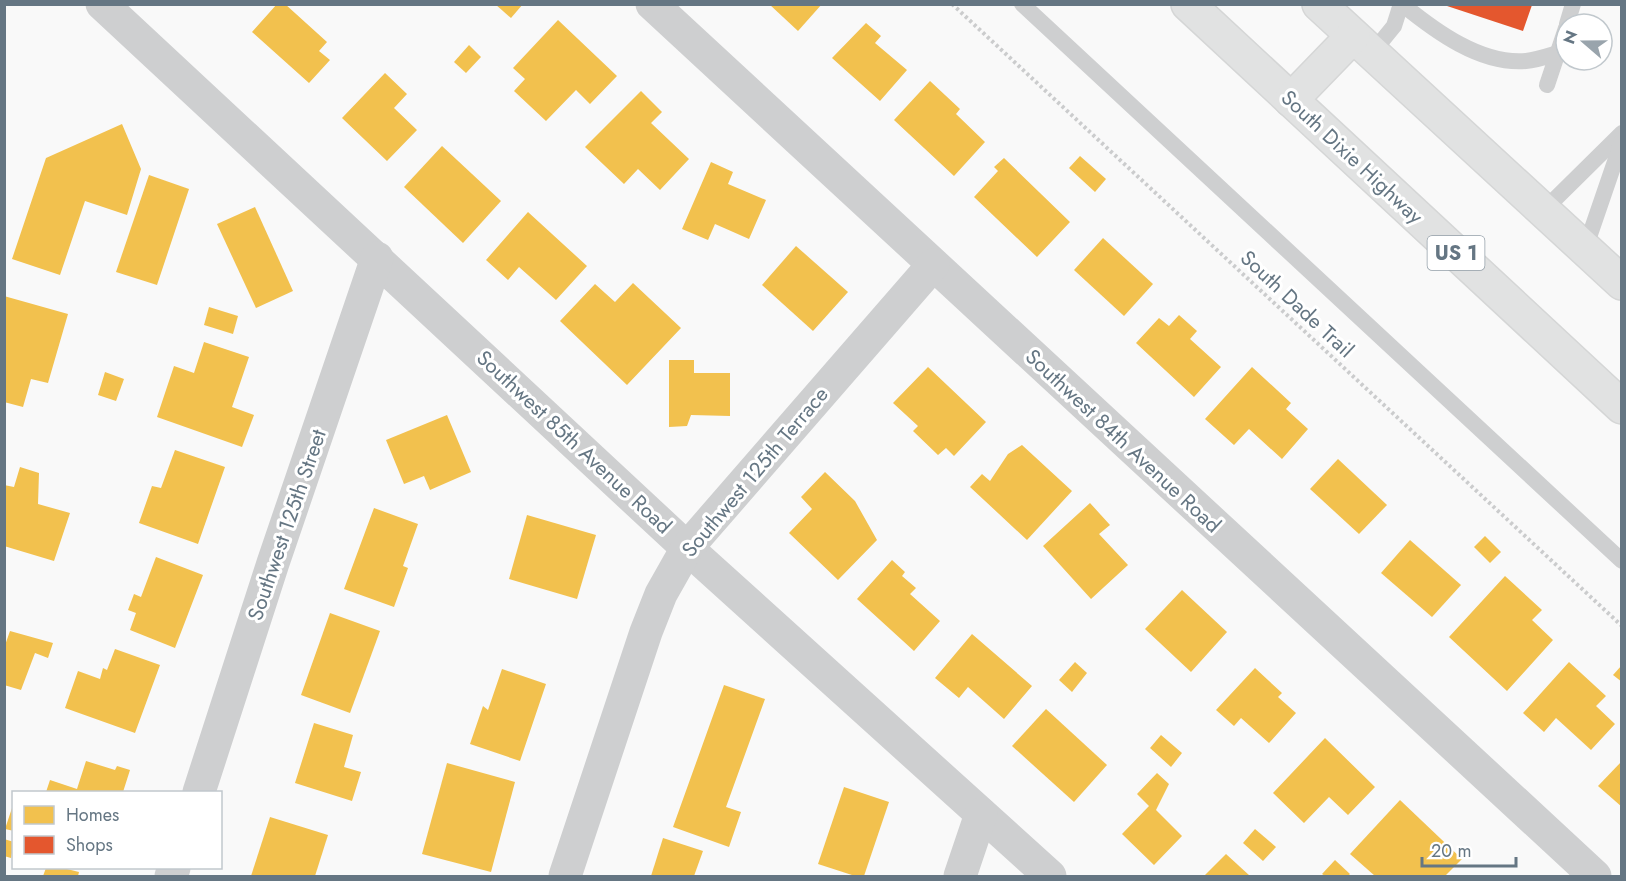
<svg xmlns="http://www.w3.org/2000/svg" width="1626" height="881" viewBox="0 0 1626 881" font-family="Jost,sans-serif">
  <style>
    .homes { fill: #f2c14e }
    .shops { fill: #e4572e }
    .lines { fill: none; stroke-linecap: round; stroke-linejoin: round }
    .highway-casing { stroke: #d5d6d6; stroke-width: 36 }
    .path { stroke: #cbcccd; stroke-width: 4; stroke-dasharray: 3 3; stroke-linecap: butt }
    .lane { stroke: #cecfd0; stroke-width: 16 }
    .street { stroke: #cecfd0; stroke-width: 33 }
    .highway { stroke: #e1e2e2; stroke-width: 33 }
    .labels { text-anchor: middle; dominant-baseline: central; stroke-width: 6; stroke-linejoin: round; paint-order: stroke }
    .shield { fill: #fff; stroke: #939fa8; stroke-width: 1.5 }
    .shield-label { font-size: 20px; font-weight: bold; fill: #657683 }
    .street-label { font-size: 21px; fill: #657683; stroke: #fff }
  </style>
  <rect width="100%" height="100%" fill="#f9f9f9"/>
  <!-- homes -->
  <g class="homes">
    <polygon points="277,4 285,4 327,42 319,51 330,60 309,83 252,32"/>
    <polygon points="495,4 523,4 511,18"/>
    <polygon points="769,4 822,4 798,31"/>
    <polygon points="558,20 617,76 590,104 576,90 546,121 514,91 525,79 513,68"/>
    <polygon points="866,23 881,36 875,43 907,70 880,101 832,58"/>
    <polygon points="469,45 481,57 466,73 454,62"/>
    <polygon points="385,73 407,94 394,108 417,130 387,161 342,118"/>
    <polygon points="930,81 960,109 956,114 985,142 954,176 894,120"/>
    <polygon points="641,91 662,112 651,123 689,159 660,190 638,169 624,184 585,147"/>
    <polygon points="122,124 141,169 127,215 85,201 60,275 12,259 46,158"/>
    <polygon points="442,146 501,201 463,243 404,187"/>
    <polygon points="1080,156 1106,179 1095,192 1069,168"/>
    <polygon points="1004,158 1070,222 1037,257 974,197 998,171 994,167"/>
    <polygon points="711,162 733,172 728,184 766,200 749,239 715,224 708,240 682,229"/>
    <polygon points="149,175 189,189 157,285 116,272"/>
    <polygon points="255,207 293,291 256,308 217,224"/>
    <polygon points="528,212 587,266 556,300 519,267 508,280 486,260"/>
    <polygon points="1103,238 1153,284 1124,316 1074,270"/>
    <polygon points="796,246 848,292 813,331 762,285"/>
    <polygon points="633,283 681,328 627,385 560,321 595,284 615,302"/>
    <polygon points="4,296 68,314 48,383 31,379 23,407 4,402"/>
    <polygon points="209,307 238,316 233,334 204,325"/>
    <polygon points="1179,315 1197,331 1190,339 1221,367 1194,397 1136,343 1159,318 1169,326"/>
    <polygon points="204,342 249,357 232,407 254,415 242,447 157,417 174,366 194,373"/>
    <polygon points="669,360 694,360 694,373 730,373 730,416 691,415 687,426 669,427"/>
    <polygon points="928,367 986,422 954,456 946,448 938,455 913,431 918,426 893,403"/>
    <polygon points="1252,367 1291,403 1286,409 1308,429 1282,459 1249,429 1234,445 1205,419"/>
    <polygon points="105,372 124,379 116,401 98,395"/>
    <polygon points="447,415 471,472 430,490 424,476 404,484 386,440"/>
    <polygon points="1022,445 1072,491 1027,540 970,487 982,474 990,481 1008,454"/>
    <polygon points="175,450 225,467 198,544 139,523 152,486 161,488"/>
    <polygon points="1338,459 1387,505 1359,534 1310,489"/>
    <polygon points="20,467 39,473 38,504 70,513 54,561 4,546 4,485 14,487"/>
    <polygon points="825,472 855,501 877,540 838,580 789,533 812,509 801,497"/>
    <polygon points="1090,503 1110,525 1099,534 1128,565 1091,599 1043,546"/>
    <polygon points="374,508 418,524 403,566 408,568 394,607 344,589"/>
    <polygon points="527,515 596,535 577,599 509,579"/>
    <polygon points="1485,536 1501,552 1490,563 1474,547"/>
    <polygon points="1410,540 1461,585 1432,617 1381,573"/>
    <polygon points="156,557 203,575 175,648 130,630 136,613 128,610 134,594 141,597"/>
    <polygon points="892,560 905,572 902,576 916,588 910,594 940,621 914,651 857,599"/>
    <polygon points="1505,576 1542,610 1532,620 1553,640 1507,691 1449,637"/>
    <polygon points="1182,590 1227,632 1191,672 1145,629"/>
    <polygon points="330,613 380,631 350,713 301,695"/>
    <polygon points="10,631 53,643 48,658 35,653 21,690 4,685 4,648"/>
    <polygon points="972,634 1032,686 1004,719 968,687 959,698 935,678"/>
    <polygon points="115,649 160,665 135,733 65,708 78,671 100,679 103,668 107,670"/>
    <polygon points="1075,662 1087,673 1072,692 1059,680"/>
    <polygon points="1569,662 1606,696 1596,706 1615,724 1591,750 1556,718 1544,732 1523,713"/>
    <polygon points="1622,665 1622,682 1613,675"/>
    <polygon points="1255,668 1282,693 1278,697 1296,713 1269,743 1241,718 1234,726 1216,710"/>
    <polygon points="502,669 546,684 520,761 470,744 483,706 488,710"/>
    <polygon points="724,685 765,699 726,807 741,812 729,847 673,827"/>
    <polygon points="1046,709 1107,765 1074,802 1012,746"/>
    <polygon points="314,723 353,735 344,767 361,772 352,801 295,783"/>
    <polygon points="1161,735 1182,753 1171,767 1150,748"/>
    <polygon points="1325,738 1375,787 1348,815 1329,797 1304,823 1273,793"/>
    <polygon points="86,761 115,770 117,766 130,770 123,792 46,792 50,780 77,789"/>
    <polygon points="1622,761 1622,807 1598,786"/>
    <polygon points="447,763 515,782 491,872 422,854"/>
    <polygon points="1157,773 1169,784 1156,810 1182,836 1154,865 1122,834 1149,806 1137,794"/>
    <polygon points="844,787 889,802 864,876 855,876 818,864"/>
    <polygon points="1400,800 1462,859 1445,876 1375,876 1350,854"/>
    <polygon points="13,805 14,805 14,831 5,829"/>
    <polygon points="270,817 328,835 315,876 251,876"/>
    <polygon points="1255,829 1276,847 1263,861 1243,843"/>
    <polygon points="663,838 703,851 694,876 651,876"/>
    <polygon points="4,839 14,842 11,858 4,856"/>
    <polygon points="1226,854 1250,876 1204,876"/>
    <polygon points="1335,860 1350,874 1348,876 1325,876 1322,874"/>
    <polygon points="46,868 63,868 79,872 78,876 43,876"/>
  </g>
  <!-- shops -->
  <polygon class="shops" points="1444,5 1532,5 1523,31"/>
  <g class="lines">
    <defs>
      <g id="highway">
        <polyline points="1188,4 1622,407"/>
        <polyline points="1319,4 1622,283"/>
        <polyline points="1291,100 1353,36"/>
      </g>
    </defs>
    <!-- highway casing -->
    <use href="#highway" class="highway-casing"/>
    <!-- path -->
    <polyline class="path" points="952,4 1622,626"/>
    <!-- lane -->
    <g class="lane">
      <polyline points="1022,4 1622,561"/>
      <path d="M1402 4C1435 31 1481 65 1526 61 1537 60 1548 56 1558 53"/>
      <polyline points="1567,24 1573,4"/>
      <polyline points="1372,53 1394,26 1401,4"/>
      <polyline points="1547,85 1566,28"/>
      <polyline points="1544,210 1622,133"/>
      <polyline points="1585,249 1622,141"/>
    </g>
    <!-- street -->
    <g class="street">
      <polyline points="102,4 687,548 1050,876"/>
      <polyline points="652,4 1595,876"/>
      <polyline points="199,792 273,563 377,258"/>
      <polyline points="171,876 174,868"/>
      <polyline points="565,876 646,632 661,594 687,548 933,265"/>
      <polyline points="960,876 981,814"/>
    </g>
    <!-- highway -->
    <use href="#highway" class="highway"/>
  </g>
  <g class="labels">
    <!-- shield labels -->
    <rect class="shield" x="1427.5" y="236" width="57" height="34" rx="4.5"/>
    <g class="shield-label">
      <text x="1456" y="253">US 1</text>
    </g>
    <!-- street labels -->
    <g class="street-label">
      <text transform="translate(1352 157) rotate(43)">South Dixie Highway</text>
      <text transform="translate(1297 304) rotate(43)">South Dade Trail</text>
      <text transform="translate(1123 441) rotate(43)">Southwest 84th Avenue Road</text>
      <text transform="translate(574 442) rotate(43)">Southwest 85th Avenue Road</text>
      <text transform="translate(755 472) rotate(-50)">Southwest 125th Terrace</text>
      <text transform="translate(287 525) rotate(-71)">Southwest 125th Street</text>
    </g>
  </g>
  <!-- border -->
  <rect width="1626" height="881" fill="none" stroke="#657683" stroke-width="12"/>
  <!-- legend -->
  <rect x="12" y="791" width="210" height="78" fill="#ffffff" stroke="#c1c8cd" stroke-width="1.5"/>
  <rect x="24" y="806" width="30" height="18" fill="#f2c14e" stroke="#c1c8cd" stroke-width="1.5"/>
  <text x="66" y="821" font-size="18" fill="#657683">Homes</text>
  <rect x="24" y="836" width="30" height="18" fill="#e4572e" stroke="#c1c8cd" stroke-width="1.5"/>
  <text x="66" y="851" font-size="18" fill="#657683">Shops</text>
  <!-- north arrow -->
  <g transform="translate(1584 42) rotate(290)"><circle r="28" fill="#ffffff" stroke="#c1c8cd" stroke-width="1.5"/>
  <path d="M0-4.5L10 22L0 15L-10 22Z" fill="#99a4ac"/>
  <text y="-9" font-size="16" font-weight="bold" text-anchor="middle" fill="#657683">N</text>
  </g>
  <!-- scale -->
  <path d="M1422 857v9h94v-9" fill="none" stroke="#657683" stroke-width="3"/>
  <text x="1431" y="857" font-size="18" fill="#657683" stroke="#ffffff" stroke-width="4.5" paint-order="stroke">20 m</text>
</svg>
